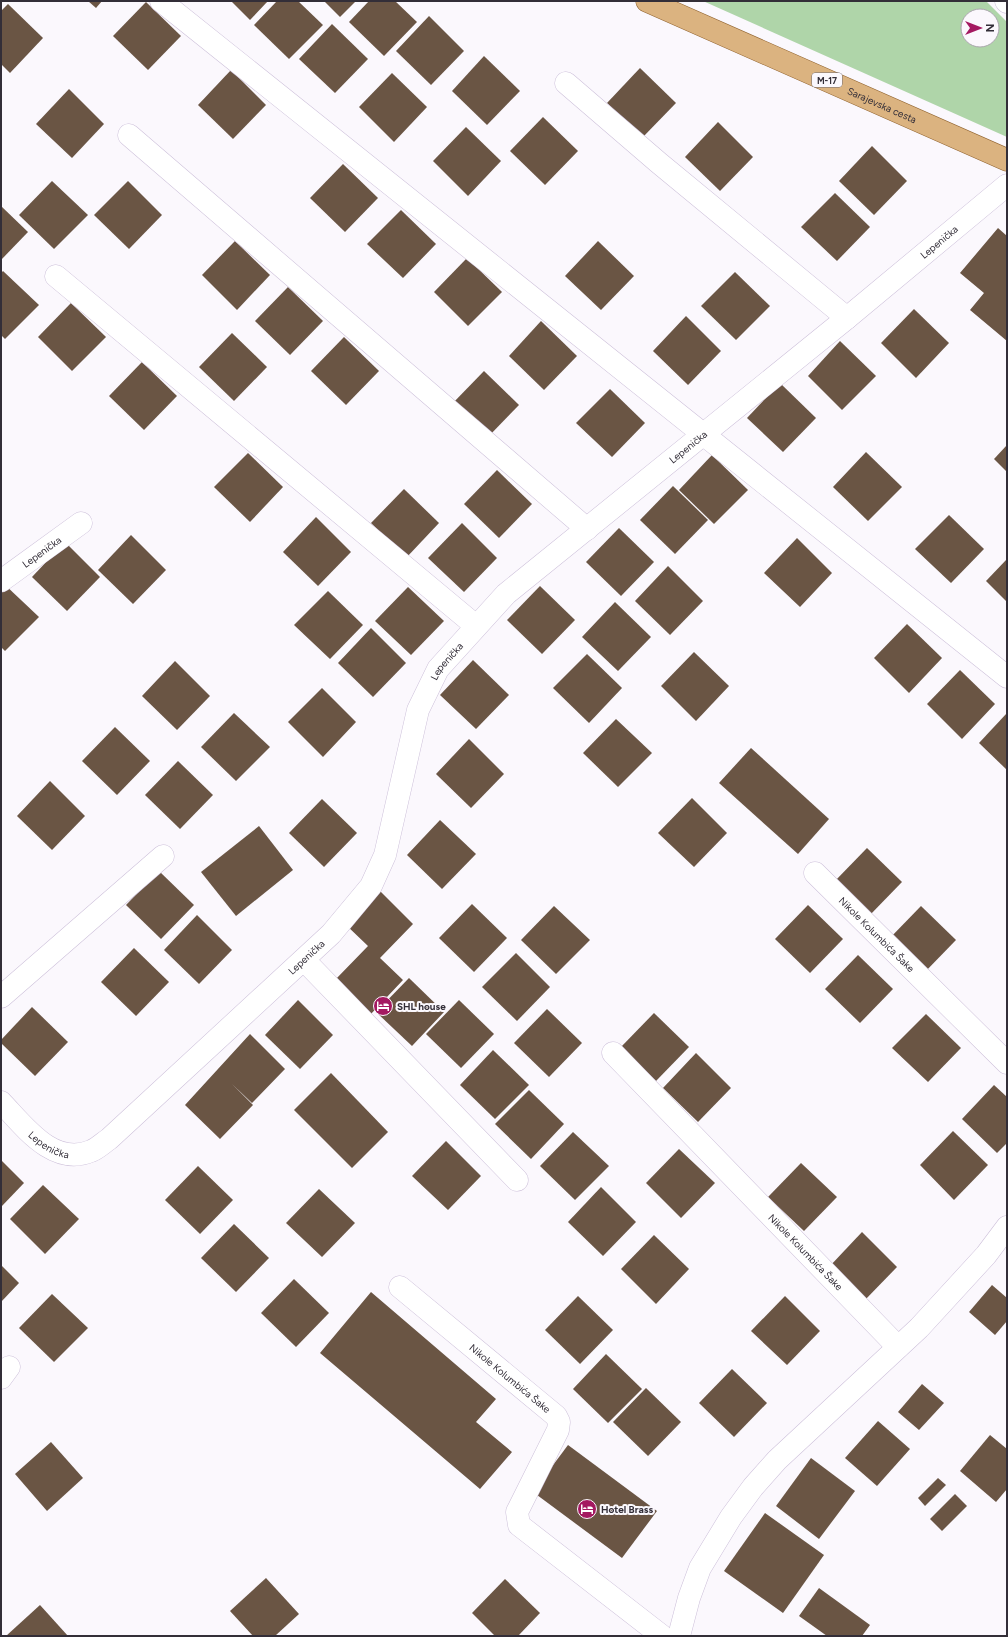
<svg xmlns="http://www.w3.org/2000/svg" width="1008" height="1637" viewBox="0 0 1008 1637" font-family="Figtree,sans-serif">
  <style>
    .green { fill: #afd5a9; fill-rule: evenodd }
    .building { fill: #6a5544 }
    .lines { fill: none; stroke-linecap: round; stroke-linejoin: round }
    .minor-casing { stroke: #cdc0da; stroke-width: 23 }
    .major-casing { stroke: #916430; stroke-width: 23 }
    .minor { stroke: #fff; stroke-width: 22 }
    .major { stroke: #dbb380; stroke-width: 22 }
    .labels { text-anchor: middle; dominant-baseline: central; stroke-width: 4; stroke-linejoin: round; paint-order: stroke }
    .shield { fill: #fbf8fd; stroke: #6f6b73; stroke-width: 1 }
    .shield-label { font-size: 9px; font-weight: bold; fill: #332e38 }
    .street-label { font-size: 10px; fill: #332e38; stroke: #fbf8fd }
    .poi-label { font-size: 10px; font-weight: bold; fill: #332e38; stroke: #fbf8fd; text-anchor: start }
  </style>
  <rect width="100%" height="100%" fill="#fbf8fd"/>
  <!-- green -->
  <path class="green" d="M703 1H986L1007 22V137ZM968 16H992V40H968Z"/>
  <!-- building -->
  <g class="building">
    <polygon points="88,1 102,1 96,8"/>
    <polygon points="231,1 268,1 250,20"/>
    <polygon points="277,1 298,1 323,25 289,59 254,25"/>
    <polygon points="324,1 356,1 340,17"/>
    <polygon points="369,1 395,1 417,22 384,56 349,22"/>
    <polygon points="146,2 181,36 148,70 113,36"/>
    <polygon points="8,4 43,38 10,73 1,64 1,11"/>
    <polygon points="429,16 464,51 431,85 396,51"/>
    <polygon points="332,24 368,59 335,93 299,59"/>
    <polygon points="484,56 520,91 487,125 452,91"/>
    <polygon points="640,68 676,103 643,137 607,103"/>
    <polygon points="231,70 266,105 233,139 198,105"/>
    <polygon points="392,73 427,107 394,142 359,107"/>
    <polygon points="69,89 104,124 72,158 36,124"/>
    <polygon points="543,117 578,151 545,185 510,151"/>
    <polygon points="718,122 753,157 720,191 685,157"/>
    <polygon points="466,127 501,161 468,196 433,161"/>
    <polygon points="872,146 907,181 874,215 839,181"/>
    <polygon points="343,164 378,198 345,232 310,198"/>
    <polygon points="52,181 88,215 54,249 19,215"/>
    <polygon points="128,181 162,215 129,249 94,215"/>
    <polygon points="835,193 870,227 837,261 801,227"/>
    <polygon points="1,206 28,232 1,260"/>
    <polygon points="401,210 436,244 403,278 367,244"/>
    <polygon points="998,228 1007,236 1007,341 970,310 984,293 960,273"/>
    <polygon points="235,241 270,275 237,310 202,275"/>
    <polygon points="598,241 634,276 601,310 565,276"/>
    <polygon points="467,258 502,292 468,326 434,292"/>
    <polygon points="3,271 39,305 5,339 1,335 1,273"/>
    <polygon points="735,272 770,306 736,340 701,306"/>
    <polygon points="288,287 323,321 290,355 255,321"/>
    <polygon points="71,303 106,337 72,371 38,337"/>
    <polygon points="914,309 949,343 916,378 881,343"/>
    <polygon points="686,316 721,351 688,385 653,351"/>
    <polygon points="541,321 577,356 544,390 509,356"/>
    <polygon points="232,333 267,367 234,401 199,367"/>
    <polygon points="344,337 379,371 346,405 311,371"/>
    <polygon points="840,341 876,376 842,410 808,376"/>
    <polygon points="142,362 177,396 144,430 109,396"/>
    <polygon points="484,371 519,405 486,439 451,405"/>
    <polygon points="780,383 816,418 783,452 747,418"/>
    <polygon points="610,389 645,423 612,457 576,423"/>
    <polygon points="1007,445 1007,472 994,459"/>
    <polygon points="866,452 902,487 868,521 833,487"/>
    <polygon points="248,453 283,487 250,522 214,487"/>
    <polygon points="712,455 748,490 714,524 679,490"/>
    <polygon points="497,470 532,504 499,538 464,504"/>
    <polygon points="673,486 708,520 675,554 640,520"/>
    <polygon points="404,489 439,523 406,558 371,523"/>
    <polygon points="949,515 984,549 951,583 915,549"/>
    <polygon points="316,517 351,552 318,586 283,552"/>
    <polygon points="462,523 497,558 464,592 428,558"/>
    <polygon points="619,528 654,562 621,596 586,562"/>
    <polygon points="131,535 166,570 133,604 98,570"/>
    <polygon points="797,538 832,573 800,607 764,573"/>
    <polygon points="65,542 100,577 67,611 32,577"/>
    <polygon points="1007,559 1007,602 986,581"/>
    <polygon points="668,566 703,601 670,635 635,601"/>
    <polygon points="3,583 39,617 5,651 1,647 1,585"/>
    <polygon points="540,586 575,620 542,654 507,620"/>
    <polygon points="408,587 444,621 411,655 375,621"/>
    <polygon points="328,591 363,625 330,659 294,625"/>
    <polygon points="615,602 651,637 618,671 582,637"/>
    <polygon points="907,624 942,658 909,693 874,658"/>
    <polygon points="371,628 406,663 373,697 338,663"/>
    <polygon points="694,652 729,686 696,721 661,686"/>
    <polygon points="587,654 622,688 589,723 553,688"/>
    <polygon points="473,660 509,695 476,729 440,695"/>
    <polygon points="175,661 210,696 177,730 142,696"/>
    <polygon points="960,670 995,704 962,739 927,704"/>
    <polygon points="322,688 356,722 323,757 288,722"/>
    <polygon points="234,713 270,747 236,781 201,747"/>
    <polygon points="1007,713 1007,770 979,743"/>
    <polygon points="616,719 652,753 618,787 583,753"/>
    <polygon points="115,727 150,761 117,795 82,761"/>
    <polygon points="469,739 504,774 471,808 436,774"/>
    <polygon points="751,748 829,819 798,854 719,783"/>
    <polygon points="178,761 213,795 180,829 145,795"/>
    <polygon points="50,781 85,816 52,850 17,816"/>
    <polygon points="692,798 727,833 694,867 658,833"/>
    <polygon points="322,799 357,833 324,867 289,833"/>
    <polygon points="440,820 476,854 442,889 407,855"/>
    <polygon points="259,826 293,870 236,916 201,872"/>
    <polygon points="867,848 902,882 869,916 834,882"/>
    <polygon points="159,871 194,905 161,939 126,905"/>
    <polygon points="378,889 413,924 380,958 403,980 370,1015 335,980 368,946 345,924"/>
    <polygon points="472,904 507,938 474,972 439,938"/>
    <polygon points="808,905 843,939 810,973 775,939"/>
    <polygon points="554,906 590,940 556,974 521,940"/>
    <polygon points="921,906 956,940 923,974 888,940"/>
    <polygon points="197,915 232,950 199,984 164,950"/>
    <polygon points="134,948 169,982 136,1016 101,982"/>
    <polygon points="516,953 550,987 517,1021 482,987"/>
    <polygon points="858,955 893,989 860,1023 825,989"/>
    <polygon points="409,978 444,1012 412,1046 376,1012"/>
    <polygon points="298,1000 333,1035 300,1069 265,1035"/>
    <polygon points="459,1000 494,1034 461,1068 426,1034"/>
    <polygon points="32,1007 68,1042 35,1076 1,1043 1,1040"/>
    <polygon points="547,1009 582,1043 549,1077 514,1043"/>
    <polygon points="654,1013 689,1047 656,1081 621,1047"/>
    <polygon points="926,1014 961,1048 928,1082 892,1048"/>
    <polygon points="250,1034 285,1069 252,1103 232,1084 253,1105 220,1139 185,1105"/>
    <polygon points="493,1050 529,1085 495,1119 460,1085"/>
    <polygon points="696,1053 731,1088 698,1122 663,1088"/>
    <polygon points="331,1073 388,1132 352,1168 294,1110"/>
    <polygon points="994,1085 1007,1097 1007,1143 997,1153 962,1119"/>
    <polygon points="529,1090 564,1124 531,1159 495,1124"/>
    <polygon points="953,1131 988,1165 954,1200 920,1165"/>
    <polygon points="573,1132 609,1166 575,1200 540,1166"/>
    <polygon points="446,1141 481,1176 448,1210 412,1176"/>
    <polygon points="679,1149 715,1183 681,1218 646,1183"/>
    <polygon points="1,1160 24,1183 1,1207"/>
    <polygon points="801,1163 837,1197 804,1231 768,1197"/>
    <polygon points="198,1166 233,1200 200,1234 165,1200"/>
    <polygon points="43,1185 79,1219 45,1254 10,1219"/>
    <polygon points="601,1187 636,1222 603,1256 568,1222"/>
    <polygon points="319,1189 355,1223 322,1257 286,1223"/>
    <polygon points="234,1224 269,1258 236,1292 201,1258"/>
    <polygon points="862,1232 897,1267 864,1301 829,1267"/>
    <polygon points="654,1235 689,1269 656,1304 621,1269"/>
    <polygon points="1,1265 19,1283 1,1302"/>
    <polygon points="294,1279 329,1313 296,1347 261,1313"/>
    <polygon points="992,1285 1007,1298 1007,1321 995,1335 969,1312"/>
    <polygon points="371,1292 496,1399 476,1422 512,1452 480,1489 320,1353"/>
    <polygon points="52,1294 88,1328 54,1362 19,1328"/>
    <polygon points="578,1296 613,1330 580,1364 545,1330"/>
    <polygon points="785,1296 820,1331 787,1365 751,1331"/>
    <polygon points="606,1354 642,1389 608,1423 573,1389"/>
    <polygon points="732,1369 767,1403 734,1437 699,1403"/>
    <polygon points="922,1384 944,1403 919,1430 898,1412"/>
    <polygon points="646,1388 681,1422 648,1456 613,1422"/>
    <polygon points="878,1421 910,1449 877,1486 845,1458"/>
    <polygon points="990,1435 1007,1449 1007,1489 996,1502 960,1471"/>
    <polygon points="51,1442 83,1478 47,1511 15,1474"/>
    <polygon points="568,1445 657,1511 622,1558 533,1492"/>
    <polygon points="811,1458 855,1491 819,1539 776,1506"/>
    <polygon points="938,1478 946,1485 925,1506 918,1498"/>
    <polygon points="955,1494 967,1506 942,1531 930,1519"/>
    <polygon points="765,1513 824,1555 783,1613 724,1571"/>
    <polygon points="266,1578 299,1614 275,1636 253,1636 230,1611"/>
    <polygon points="505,1579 540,1613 518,1636 495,1636 472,1613"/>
    <polygon points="819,1588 870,1625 862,1636 827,1636 799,1616"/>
    <polygon points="40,1605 68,1636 6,1636"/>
  </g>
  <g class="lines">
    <defs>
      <g id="minor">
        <polyline points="161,1 1007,677"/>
        <polyline points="1006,1 1007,2"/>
        <polyline points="566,83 659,163 847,318"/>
        <polyline points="129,135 587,529"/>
        <polyline points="56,276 476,626"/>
        <path id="s1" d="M1 581 81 523"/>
        <path id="s2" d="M815 873 1007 1063"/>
        <polyline points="304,960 517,1180"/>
        <polyline points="1,997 163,856"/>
        <path id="s3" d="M613 1053 898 1347"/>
        <path id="s4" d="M1 1102C24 1126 53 1167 91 1151 97 1149 103 1143 109 1139L331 934 371 886 385 855 418 710 438 669 506 594 847 318 1007 185"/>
        <path id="s5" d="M400 1287 556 1416 559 1422 558 1430 517 1512 519 1525 662 1636"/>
        <polyline points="1,1378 9,1367"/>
        <polyline points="679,1636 689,1598 700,1568 731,1517 753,1487 777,1460 919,1328 986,1255 1007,1227"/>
      </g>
      <g id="major">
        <path id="s6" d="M647 1 1007 160"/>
      </g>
    </defs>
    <!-- minor casing -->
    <use href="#minor" class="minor-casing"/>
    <!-- major casing -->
    <use href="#major" class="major-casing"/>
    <!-- minor -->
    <use href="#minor" class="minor"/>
    <!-- major -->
    <use href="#major" class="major"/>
  </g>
  <!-- icons -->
  <defs>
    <symbol id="hotel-disc" viewBox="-11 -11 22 22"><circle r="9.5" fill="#a41961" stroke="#fbf8fd"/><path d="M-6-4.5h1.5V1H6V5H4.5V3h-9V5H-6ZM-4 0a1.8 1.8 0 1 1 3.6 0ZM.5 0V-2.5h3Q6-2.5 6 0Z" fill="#fff"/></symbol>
  </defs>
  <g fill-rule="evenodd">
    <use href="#hotel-disc" x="372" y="995" width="22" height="22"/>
    <use href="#hotel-disc" x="576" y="1498" width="22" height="22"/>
  </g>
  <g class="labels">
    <!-- shield labels -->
    <rect class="shield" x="812" y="73" width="30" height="14" rx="3"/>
    <g class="shield-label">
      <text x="827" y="80">M-17</text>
    </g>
    <!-- street labels -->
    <g class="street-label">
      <text stroke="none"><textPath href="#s6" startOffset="257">Sarajevska cesta</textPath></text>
      <text stroke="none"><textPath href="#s4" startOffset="1384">Lepenička</textPath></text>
      <text stroke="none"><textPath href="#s4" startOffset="1060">Lepenička</textPath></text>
      <text stroke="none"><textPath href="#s1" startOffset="50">Lepenička</textPath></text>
      <text stroke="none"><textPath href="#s4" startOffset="736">Lepenička</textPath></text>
      <text stroke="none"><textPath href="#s2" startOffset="87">Nikole Kolumbića Šake</textPath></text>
      <text stroke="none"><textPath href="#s4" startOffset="400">Lepenička</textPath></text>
      <text stroke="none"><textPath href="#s4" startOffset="65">Lepenička</textPath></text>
      <text stroke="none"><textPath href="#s3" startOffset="277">Nikole Kolumbića Šake</textPath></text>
      <text stroke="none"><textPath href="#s5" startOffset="143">Nikole Kolumbića Šake</textPath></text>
    </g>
    <!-- poi labels -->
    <g class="poi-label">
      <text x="397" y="1006">SHL house</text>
      <text x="601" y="1509">Hotel Brass</text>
    </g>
  </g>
  <!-- border -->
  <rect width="1008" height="1637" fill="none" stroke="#332e38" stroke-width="4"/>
  <!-- north arrow -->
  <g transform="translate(980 28) rotate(90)"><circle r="19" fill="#fbf8fd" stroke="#aba7ae"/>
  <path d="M0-3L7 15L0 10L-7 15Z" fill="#a41961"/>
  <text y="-6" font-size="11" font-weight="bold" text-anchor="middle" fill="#332e38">N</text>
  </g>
</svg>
